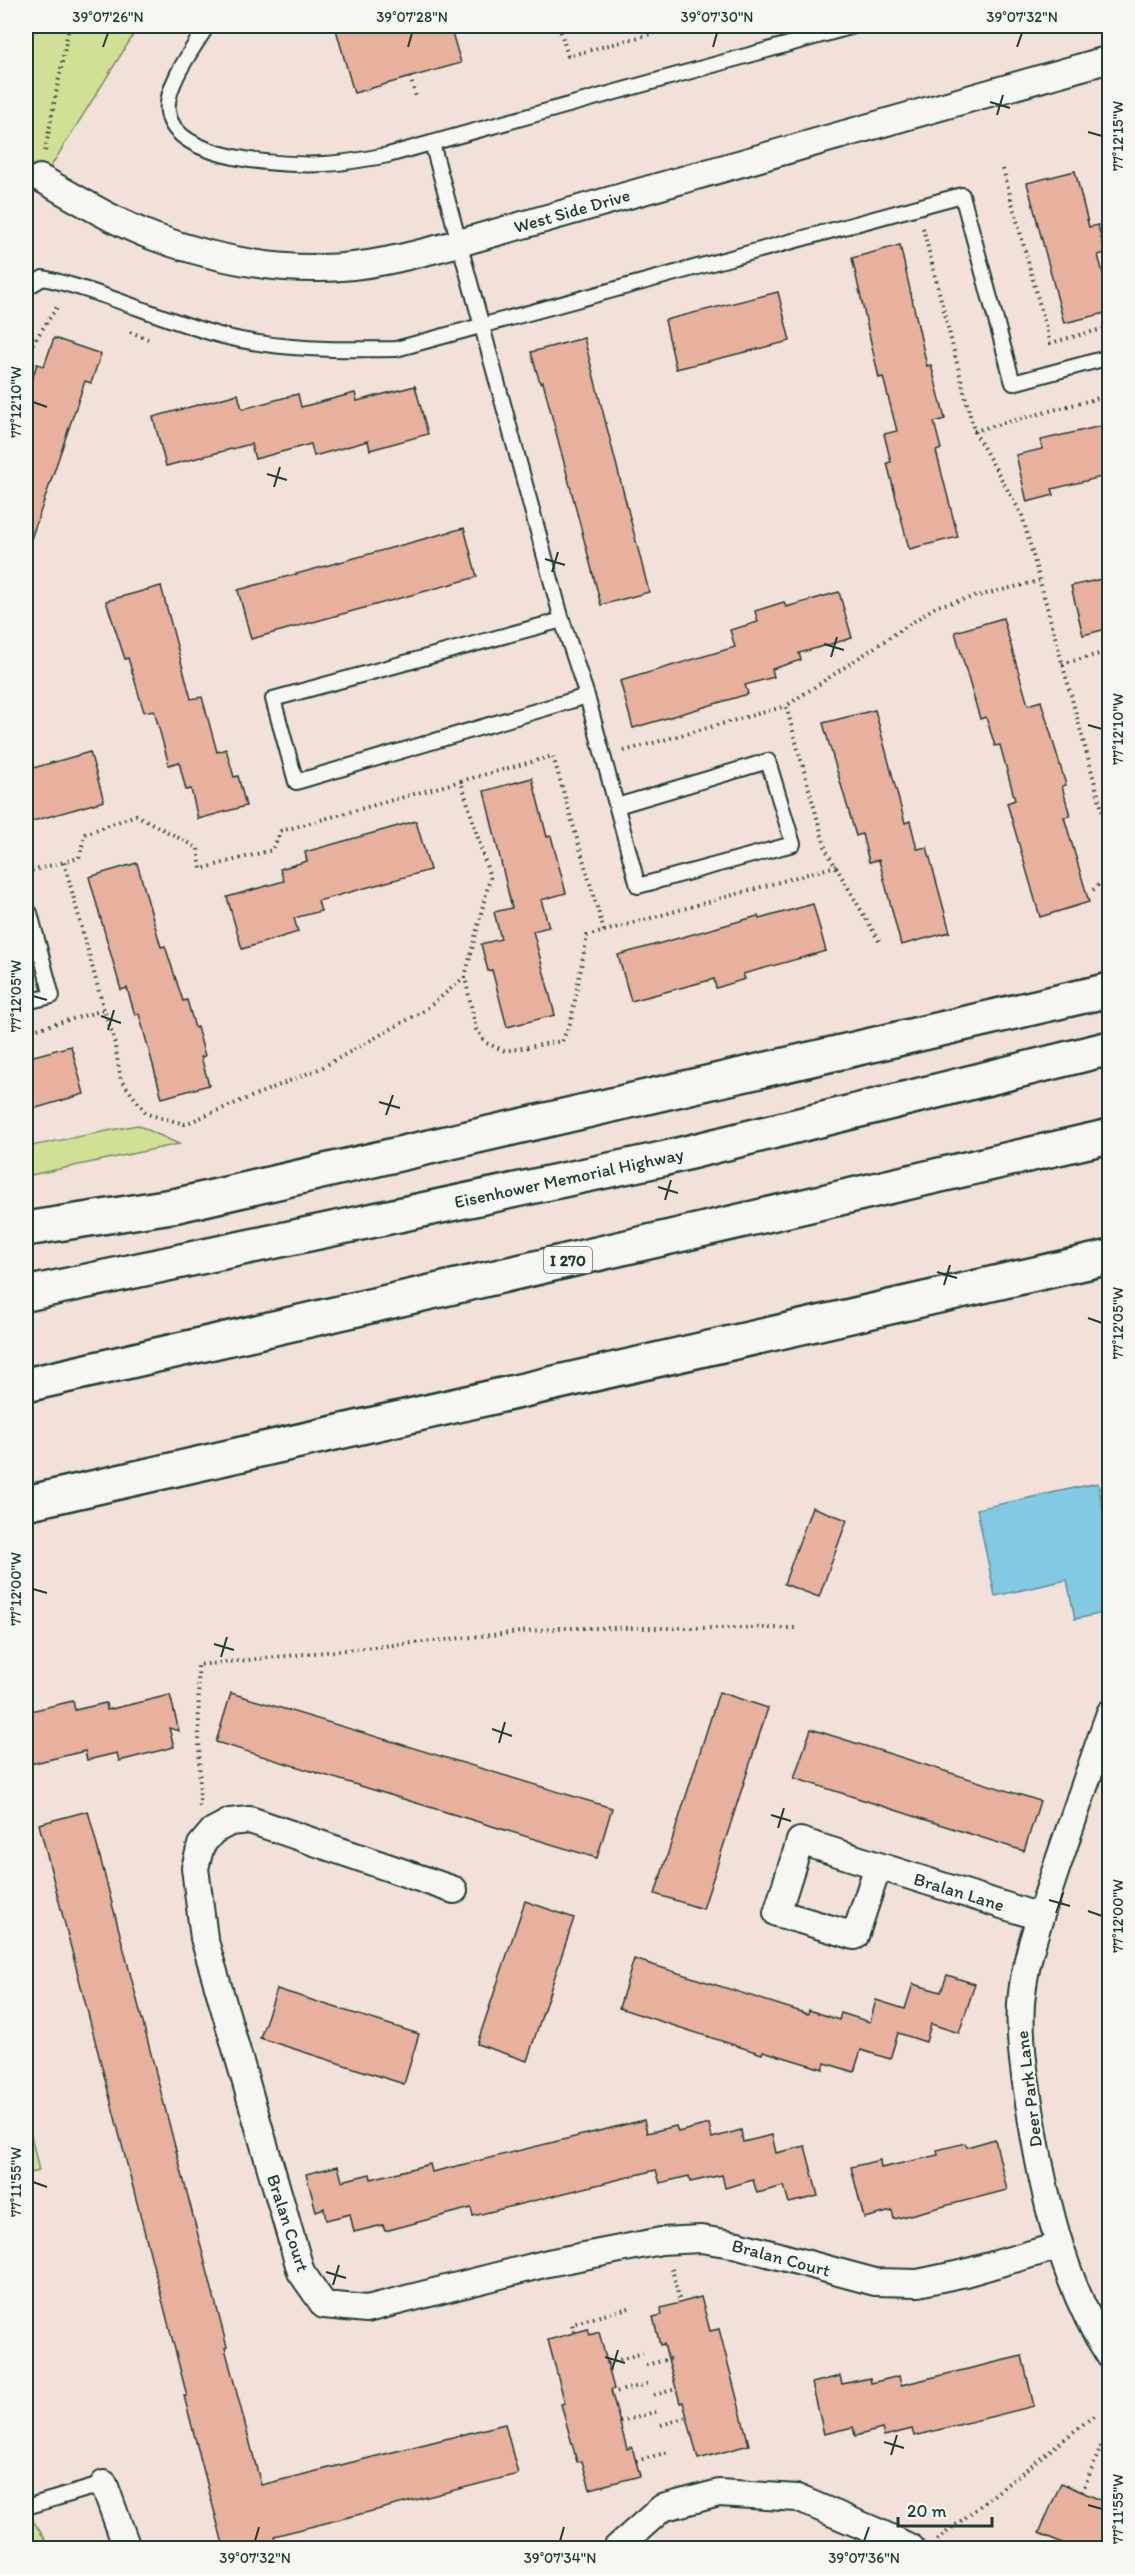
<svg xmlns="http://www.w3.org/2000/svg" width="1135" height="2574" viewBox="0 0 1135 2574" font-family="Itim,sans-serif">
  <style>
    .green { fill: #d0e094; stroke: #788e64; stroke-width: 1.5 }
    .water { fill: #82cae2; stroke: #5a929c; stroke-width: 1.5 }
    .building { fill: #e8b19e; stroke: #1f3d34; stroke-width: 1.5 }
    .lines { fill: none; stroke-linecap: round; stroke-linejoin: round }
    .lane-casing { stroke: #1f3d34; stroke-width: 18 }
    .street-casing { stroke: #1f3d34; stroke-width: 30 }
    .highway-casing { stroke: #1f3d34; stroke-width: 38 }
    .path { stroke: #1f3d34; stroke-width: 4; stroke-dasharray: 1.5 4.5; stroke-linecap: butt }
    .lane { stroke: #f6f6f2; stroke-width: 14 }
    .street { stroke: #f6f6f2; stroke-width: 26 }
    .highway { stroke: #f6f6f2; stroke-width: 33 }
    .ticks { fill: none; stroke: #1f3d34; stroke-width: 2 }
    .labels { text-anchor: middle; dominant-baseline: central; stroke-width: 4.5; stroke-linejoin: round; paint-order: stroke }
    .shield { fill: #f6f6f2; stroke: #60746d; stroke-width: 1.5 }
    .shield-label { font-size: 16px; font-weight: bold; fill: #1f3d34 }
    .street-label { font-size: 18px; fill: #1f3d34; stroke: #f6f6f2 }
    .neatline { fill: none; stroke: #1f3d34; stroke-width: 2 }
    .ticks-label { font-size: 15px; text-anchor: middle; fill: #1f3d34 }
  </style>
  <rect width="100%" height="100%" fill="#f2e1d9"/>
  <filter id="ink" filterUnits="userSpaceOnUse"><feTurbulence type="fractalNoise" baseFrequency=".0167" numOctaves="2"/><feDisplacementMap in="SourceGraphic" scale="12" xChannelSelector="R" yChannelSelector="G"/><feConvolveMatrix kernelMatrix="1 2 1 2 8 2 1 2 1" color-interpolation-filters="sRGB"/></filter>
  <g filter="url(#ink)">
    <!-- green -->
    <g class="green">
      <polygon points="26,26 139,26 26,206"/>
      <polygon points="137,1125 179,1144 26,1176 26,1147"/>
      <polygon points="26,2113 39,2171 26,2174"/>
      <polygon points="26,2510 51,2548 26,2548"/>
    </g>
    <!-- water -->
    <polygon class="water" points="1098,1483 1109,1540 1109,1612 1075,1619 1067,1580 995,1596 977,1509"/>
    <!-- building -->
    <g class="building">
      <polygon points="335,26 450,26 461,63 354,93"/>
      <polygon points="1075,171 1089,227 1098,225 1105,253 1098,255 1110,299 1110,312 1064,323 1027,183"/>
      <polygon points="900,245 927,366 931,365 945,419 934,422 941,449 936,451 958,537 909,549 887,463 891,462 884,434 897,431 883,377 879,378 852,258"/>
      <polygon points="778,292 790,341 676,369 665,320"/>
      <polygon points="54,338 101,354 91,383 85,381 30,542 26,542 26,398 37,364 44,366"/>
      <polygon points="584,338 649,592 601,605 543,382 540,383 531,352"/>
      <polygon points="415,386 428,434 370,450 368,441 314,456 311,444 255,459 251,444 166,466 153,417 238,394 242,409 298,394 301,407 355,393 357,401"/>
      <polygon points="1110,424 1110,475 1052,489 1054,495 1027,502 1016,455 1042,449 1041,440"/>
      <polygon points="464,528 477,577 251,639 238,590"/>
      <polygon points="1110,577 1110,628 1083,635 1071,586"/>
      <polygon points="161,586 191,699 202,697 217,752 226,749 234,777 238,776 246,806 198,819 191,789 186,790 179,762 169,765 154,710 144,712 128,658 125,659 106,601"/>
      <polygon points="839,592 852,638 799,653 801,660 772,669 774,677 745,685 748,694 633,728 620,681 735,647 730,630 758,622 755,611 784,602 786,607"/>
      <polygon points="1003,618 1028,705 1041,701 1066,785 1062,786 1070,816 1064,817 1089,902 1040,917 1007,803 1015,800 1000,745 995,746 986,717 980,719 955,632"/>
      <polygon points="875,710 905,823 910,821 917,849 927,847 950,932 901,945 879,860 869,862 862,834 856,836 823,723"/>
      <polygon points="90,752 104,801 26,823 26,770"/>
      <polygon points="532,778 547,837 551,836 566,893 541,900 549,927 533,931 555,1015 507,1027 492,970 488,971 481,944 501,939 494,912 512,908 484,791"/>
      <polygon points="416,821 430,870 318,901 321,911 294,918 298,932 242,949 227,897 284,881 280,869 307,861 305,852"/>
      <polygon points="137,863 161,947 165,946 183,1001 187,1000 195,1028 197,1027 205,1056 201,1057 209,1085 162,1098 139,1014 135,1015 127,988 121,990 89,877"/>
      <polygon points="813,904 826,951 743,974 745,979 716,988 714,979 631,1001 618,955 758,916 759,919"/>
      <polygon points="71,1046 84,1094 26,1111 26,1058"/>
      <polygon points="812,1507 847,1520 819,1597 784,1584"/>
      <polygon points="719,1692 768,1708 703,1909 655,1894"/>
      <polygon points="231,1693 612,1808 597,1858 216,1742"/>
      <polygon points="170,1695 179,1731 169,1728 174,1747 119,1761 117,1753 87,1760 85,1751 26,1765 26,1712 73,1701 75,1710 106,1703 107,1710"/>
      <polygon points="811,1729 1040,1801 1024,1851 794,1778"/>
      <polygon points="88,1811 227,2347 225,2348 261,2485 505,2424 518,2474 274,2536 278,2548 224,2548 184,2396 187,2396 39,1824"/>
      <polygon points="525,1901 574,1918 527,2061 477,2044"/>
      <polygon points="634,1959 808,2014 809,2010 839,2020 841,2013 870,2022 876,2000 905,2009 913,1984 941,1992 947,1975 975,1984 959,2033 931,2024 926,2042 898,2033 890,2059 861,2050 854,2072 825,2063 823,2069 763,2051 762,2054 619,2008"/>
      <polygon points="277,1989 419,2034 404,2084 260,2038"/>
      <polygon points="644,2120 647,2133 676,2126 678,2132 709,2124 712,2138 741,2130 743,2142 772,2135 776,2153 805,2146 818,2196 789,2203 784,2186 757,2193 753,2180 725,2188 722,2175 690,2182 689,2176 660,2183 656,2170 473,2216 471,2208 385,2231 383,2225 354,2232 350,2214 326,2220 324,2208 316,2211 306,2174 338,2166 342,2181 370,2174 371,2179 430,2164 432,2172"/>
      <polygon points="995,2139 1007,2190 894,2219 892,2211 864,2218 851,2167 880,2160 881,2168 938,2155 937,2150 965,2143 967,2147"/>
      <polygon points="701,2297 710,2331 719,2329 749,2445 698,2459 683,2402 680,2403 664,2344 660,2345 653,2317 662,2315 661,2308"/>
      <polygon points="588,2329 590,2335 599,2332 614,2389 611,2390 627,2449 632,2447 640,2476 590,2489 582,2461 577,2462 561,2404 565,2403 548,2340"/>
      <polygon points="1022,2356 1034,2406 914,2436 912,2429 884,2436 882,2429 855,2436 853,2427 824,2434 812,2383 840,2376 842,2384 870,2378 871,2383 899,2376 901,2385"/>
      <polygon points="1061,2483 1110,2504 1110,2548 1074,2548 1039,2533"/>
    </g>
    <g class="lines">
      <defs>
        <g id="lane">
          <path d="M207 26C194 47 164 87 168 112 175 161 286 166 324 164 346 163 367 159 388 155L854 26"/>
          <polyline points="432,143 562,620 587,696 638,886 793,844 768,761 617,806"/>
          <path d="M26 288 43 278C103 291 162 320 223 336 278 350 339 350 396 349L962 195 1013 383 1110 357"/>
          <polyline points="562,620 273,699 296,782 587,696"/>
          <polyline points="26,914 30,913 52,996 26,1002"/>
          <polyline points="26,2507 104,2484"/>
        </g>
        <g id="street">
          <path d="M40 178C76 198 114 222 154 237 206 256 264 269 320 268 367 268 414 255 459 243L1110 59"/>
          <path d="M1110 1713C1091 1766 1073 1819 1055 1872 1041 1915 1024 1959 1021 2004 1019 2037 1024 2071 1029 2103 1042 2188 1062 2284 1110 2356"/>
          <polyline points="878,1866 855,1936 777,1913 800,1841 1040,1917"/>
          <polyline points="454,1890 250,1820 230,1822 213,1831 201,1845 195,1868 204,1938 301,2272 324,2305 367,2309 548,2263 661,2241 701,2239 738,2245 875,2282 918,2283 965,2273 1059,2246"/>
          <polyline points="104,2484 127,2548"/>
          <polyline points="617,2548 662,2508 719,2493 797,2498 880,2533 911,2548"/>
        </g>
        <g id="highway">
          <polyline points="26,1229 178,1205 1110,990"/>
          <polyline points="26,1294 662,1159 1110,1048"/>
          <polyline points="26,1385 1110,1136"/>
          <polyline points="26,1503 1110,1257"/>
        </g>
      </defs>
      <!-- lane casing -->
      <use href="#lane" class="lane-casing"/>
      <!-- street casing -->
      <use href="#street" class="street-casing"/>
      <!-- highway casing -->
      <use href="#highway" class="highway-casing"/>
      <!-- path -->
      <g class="path">
        <polyline points="559,26 568,56 662,31"/>
        <polyline points="661,26 662,31 683,26"/>
        <polyline points="410,77 417,100"/>
        <polyline points="45,151 69,26"/>
        <polyline points="1003,169 1050,343 1110,327"/>
        <polyline points="923,228 974,431 1022,515 1110,839"/>
        <polyline points="130,332 148,339"/>
        <polyline points="26,354 59,304"/>
        <polyline points="974,431 1110,395"/>
        <polyline points="1062,664 1110,651"/>
        <polyline points="624,751 786,706"/>
        <polyline points="461,781 281,831 272,850 201,869 198,848 136,815 85,834 79,858 64,862 104,1010 113,1035 121,1080 147,1114 185,1124 321,1068 425,1010 465,977"/>
        <polyline points="26,872 64,862"/>
        <polyline points="1093,890 1110,874"/>
        <polyline points="604,931 553,756 461,781 490,878 465,977 476,1029 486,1043 505,1051 562,1041 571,1021 587,936 836,866"/>
        <polyline points="879,941 826,850 786,706 937,606 1039,581"/>
        <polyline points="26,1032 104,1010"/>
        <polyline points="200,1806 198,1665 560,1628 798,1628"/>
        <polyline points="672,2268 680,2303"/>
        <polyline points="574,2332 572,2324 632,2307"/>
        <polyline points="608,2363 643,2353"/>
        <polyline points="646,2365 674,2358"/>
        <polyline points="611,2393 651,2383"/>
        <polyline points="654,2395 676,2389"/>
        <polyline points="620,2422 658,2411"/>
        <polyline points="661,2425 687,2417"/>
        <polyline points="636,2461 668,2452"/>
        <polyline points="1082,2492 1109,2428"/>
        <polyline points="1108,2511 1110,2508"/>
        <polyline points="937,2540 1096,2414"/>
      </g>
      <!-- lane -->
      <use href="#lane" class="lane"/>
      <!-- street -->
      <use href="#street" class="street"/>
      <!-- highway -->
      <use href="#highway" class="highway"/>
    </g>
  </g>
  <!-- ticks -->
  <path class="ticks" d="M103 47 108 33M408 47 412 33M713 47 717 33M1017 47 1022 33M990 102 1010 108M997 115 1003 95M1088 132 1102 136M33 402 47 407M267 474 287 480M274 487 280 467M545 559 565 565M552 572 558 552M824 644 844 650M831 657 837 637M1088 725 1102 729M33 996 47 1000M101 1016 121 1023M108 1030 114 1010M379 1102 400 1108M386 1115 393 1095M658 1187 678 1193M665 1200 671 1180M937 1272 957 1278M944 1285 950 1265M1088 1318 1102 1323M33 1589 47 1593M214 1644 234 1650M221 1657 227 1637M492 1729 512 1736M499 1743 505 1722M771 1815 791 1821M778 1828 784 1808M1049 1900 1070 1906M1088 1911 1102 1916M1056 1913 1063 1893M33 2182 47 2187M326 2272 346 2278M333 2285 339 2265M605 2357 625 2363M612 2370 618 2350M884 2442 904 2448M891 2455 897 2435M1088 2505 1102 2509M255 2541 259 2527M560 2541 564 2527M864 2541 869 2527"/>
  <g class="labels">
    <!-- shield labels -->
    <rect class="shield" x="544" y="1247" width="48" height="26" rx="4.5"/>
    <g class="shield-label">
      <text x="568" y="1260">I 270</text>
    </g>
    <!-- street labels -->
    <g class="street-label">
      <text transform="translate(572 211) rotate(-16)">West Side Drive</text>
      <text transform="translate(569 1178) rotate(-12)">Eisenhower Memorial Highway</text>
      <text transform="translate(959 1892) rotate(17)">Bralan Lane</text>
      <text transform="translate(1029 2089) rotate(-97)">Deer Park Lane</text>
      <text transform="translate(288 2223) rotate(72)">Bralan Court</text>
      <text transform="translate(781 2258) rotate(15)">Bralan Court</text>
    </g>
  </g>
  <!-- margin -->
  <rect width="1135" height="2574" fill="none" stroke="#f6f6f2" stroke-width="66"/>
  <!-- scale -->
  <path d="M898 2517v9h94v-9" fill="none" stroke="#1f3d34" stroke-width="3"/>
  <text x="907" y="2517" font-size="18" fill="#1f3d34" stroke="#f6f6f2" stroke-width="4.5" paint-order="stroke">20 m</text>
  <rect x="33" y="33" width="1069" height="2508" class="neatline"/>
  <g class="ticks-label">
    <text x="108" y="22">39°07'26"N</text>
    <text x="412" y="22">39°07'28"N</text>
    <text x="717" y="22">39°07'30"N</text>
    <text x="1022" y="22">39°07'32"N</text>
    <text transform="translate(1118 136) rotate(-90)" y="5">77°12'15"W</text>
    <text transform="translate(16 402) rotate(-90)" y="5">77°12'10"W</text>
    <text transform="translate(1118 729) rotate(-90)" y="5">77°12'10"W</text>
    <text transform="translate(16 996) rotate(-90)" y="5">77°12'05"W</text>
    <text transform="translate(1118 1323) rotate(-90)" y="5">77°12'05"W</text>
    <text transform="translate(16 1589) rotate(-90)" y="5">77°12'00"W</text>
    <text transform="translate(1118 1916) rotate(-90)" y="5">77°12'00"W</text>
    <text transform="translate(16 2182) rotate(-90)" y="5">77°11'55"W</text>
    <text transform="translate(1118 2509) rotate(-90)" y="5">77°11'55"W</text>
    <text x="255" y="2563">39°07'32"N</text>
    <text x="560" y="2563">39°07'34"N</text>
    <text x="864" y="2563">39°07'36"N</text>
  </g>
</svg>
